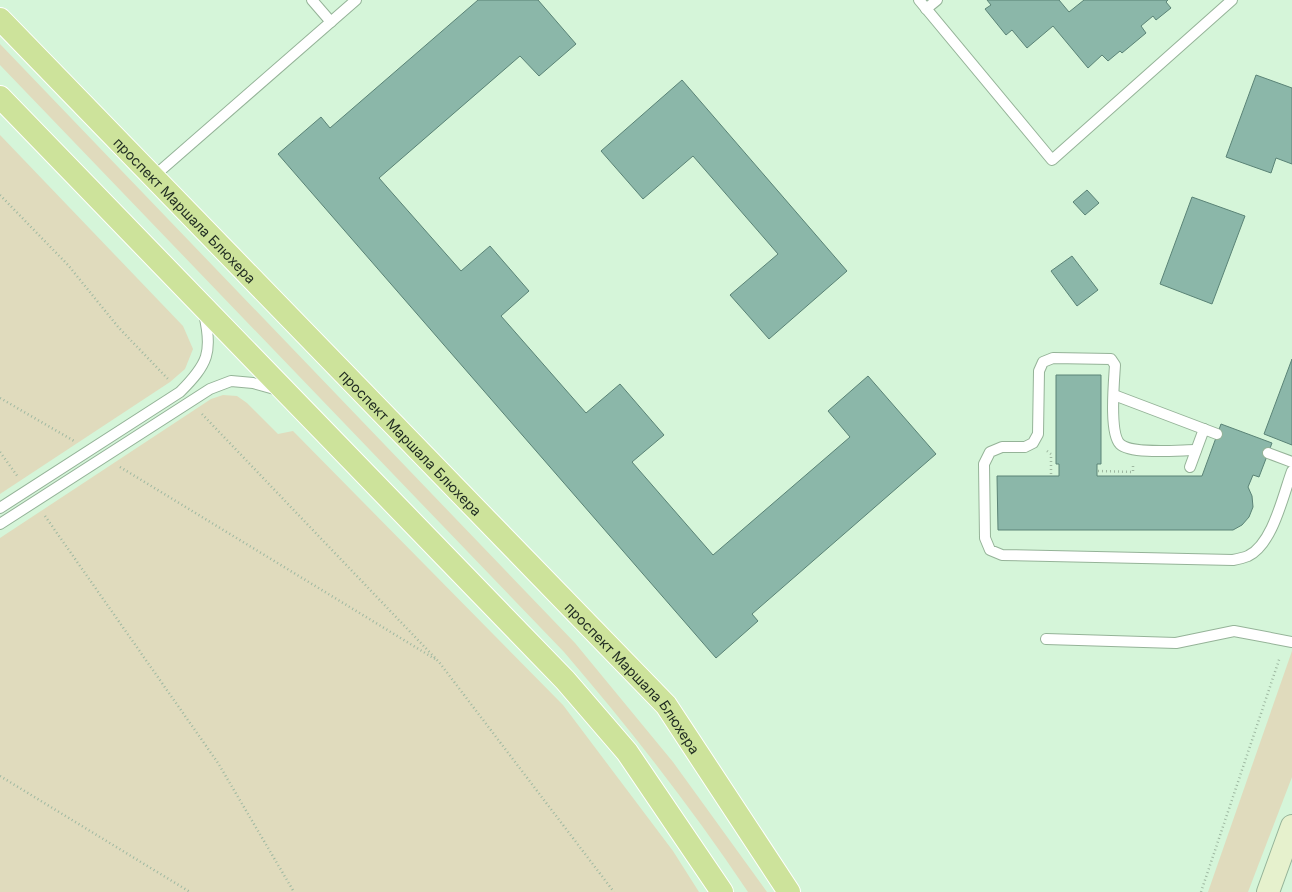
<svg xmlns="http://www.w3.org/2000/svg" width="1292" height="892" viewBox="0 0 1292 892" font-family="Inter,sans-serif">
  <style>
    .green { fill: #e0dbbd }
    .building { fill: #8bb7a9; stroke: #5a8376 }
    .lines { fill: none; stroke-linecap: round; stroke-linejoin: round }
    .lane-casing { stroke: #95b398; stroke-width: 12 }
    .secondary-casing { stroke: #95b398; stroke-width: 24 }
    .primary-casing { stroke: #fff; stroke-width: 24 }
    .path { stroke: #9eb8a1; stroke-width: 2.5; stroke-dasharray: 1 3; stroke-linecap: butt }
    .lane { stroke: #fff; stroke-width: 10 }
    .secondary { stroke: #e6f1cd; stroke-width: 22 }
    .primary { stroke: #cde39b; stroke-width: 22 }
    .labels { text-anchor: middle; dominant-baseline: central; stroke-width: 3; stroke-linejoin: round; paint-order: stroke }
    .street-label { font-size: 14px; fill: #1f2b21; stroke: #d5f5d9 }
  </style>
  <rect width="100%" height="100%" fill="#d5f5d9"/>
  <!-- green -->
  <g class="green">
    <path d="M0 44 575 643 673 762 767 892H748C691 807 631 730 564 652L0 65Z"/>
    <polygon points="0,135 183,326 193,349 185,369 170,382 0,494"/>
    <polygon points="223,395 237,396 247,403 278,434 293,431 563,705 673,851 699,892 0,892 0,538 211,399"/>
    <polygon points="1292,651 1292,777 1248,892 1208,892"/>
  </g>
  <!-- building -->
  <g class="building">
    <polygon points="478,0 538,0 576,44 539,76 520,56 379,178 461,271 490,246 529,291 501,316 586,413 620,384 664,435 632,462 713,555 850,437 828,411 868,376 936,454 752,614 758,621 716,658 278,154 321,117 330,128"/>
    <polygon points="987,0 1059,0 1069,12 1084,0 1168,0 1166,2 1171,8 1156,20 1153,16 1141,26 1146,33 1122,53 1120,51 1108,61 1102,55 1088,68 1053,26 1027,48 1012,30 1006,35 985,9 991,5"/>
    <polygon points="1256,75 1292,88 1292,164 1276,158 1271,173 1226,157"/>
    <polygon points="682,80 847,271 769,339 730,295 778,254 693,156 643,199 601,151"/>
    <polygon points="1087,190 1099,203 1085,215 1073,202"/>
    <polygon points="1192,197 1245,216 1212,304 1160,284"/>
    <polygon points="1072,256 1098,290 1077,306 1051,271"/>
    <polygon points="1292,359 1292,445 1264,434"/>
    <polygon points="1056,375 1101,375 1101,464 1097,464 1097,476 1202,476 1221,424 1272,443 1259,477 1253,475 1248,487 1252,496 1253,507 1249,517 1242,525 1233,530 998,530 997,476 1059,476 1059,464 1056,464"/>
  </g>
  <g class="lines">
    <defs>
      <g id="lane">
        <polyline points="312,0 331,22"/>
        <polyline points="919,0 1052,160 1232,0"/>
        <polyline points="926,9 937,0"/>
        <polyline points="153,177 356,0"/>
        <polyline points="1114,395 1217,434"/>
        <path d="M1196 450C1180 450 1132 455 1120 444 1109 433 1114 382 1115 365L1111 359 1053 358 1043 362 1039 371 1038 434 1033 443 1025 447H1002L990 452 984 464 985 538 990 550 1002 555 1233 560C1238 559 1243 558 1248 556 1273 544 1283 495 1292 471"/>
        <polyline points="1268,453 1292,462"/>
        <polyline points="1190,467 1204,429"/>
        <path d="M0 508 180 392C208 364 213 352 204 314"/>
        <polyline points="0,524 210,389 231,381 253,383 278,390"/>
        <polyline points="1046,639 1176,643 1234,631 1292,642"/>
      </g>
      <polyline id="secondary" points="1268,892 1292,826"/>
      <g id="primary">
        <path id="s1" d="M0 19 666 705 789 892"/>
        <polyline points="0,97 565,680 627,752 722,892"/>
      </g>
    </defs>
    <!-- lane casing -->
    <use href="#lane" class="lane-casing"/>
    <!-- secondary casing -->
    <use href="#secondary" class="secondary-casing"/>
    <!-- primary casing -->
    <use href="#primary" class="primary-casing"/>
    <!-- path -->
    <g class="path">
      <polyline points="0,195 68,265 119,328 168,379"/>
      <polyline points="0,398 74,441"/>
      <polyline points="202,414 439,662 614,892"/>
      <polyline points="1047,451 1051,454 1051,476"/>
      <polyline points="0,452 18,477"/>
      <polyline points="120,467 435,659"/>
      <polyline points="1098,471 1133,472 1133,466"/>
      <polyline points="45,516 218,763 294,892"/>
      <polyline points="0,776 190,892"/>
      <polyline points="1201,892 1280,657"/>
    </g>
    <!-- lane -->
    <use href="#lane" class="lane"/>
    <!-- secondary -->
    <use href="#secondary" class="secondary"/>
    <!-- primary -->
    <use href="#primary" class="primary"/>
  </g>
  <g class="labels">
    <!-- street labels -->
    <g class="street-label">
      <text stroke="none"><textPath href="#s1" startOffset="266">проспект Маршала Блюхера</textPath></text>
      <text stroke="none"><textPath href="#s1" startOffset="590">проспект Маршала Блюхера</textPath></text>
      <text stroke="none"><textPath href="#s1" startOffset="914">проспект Маршала Блюхера</textPath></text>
    </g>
  </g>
</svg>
